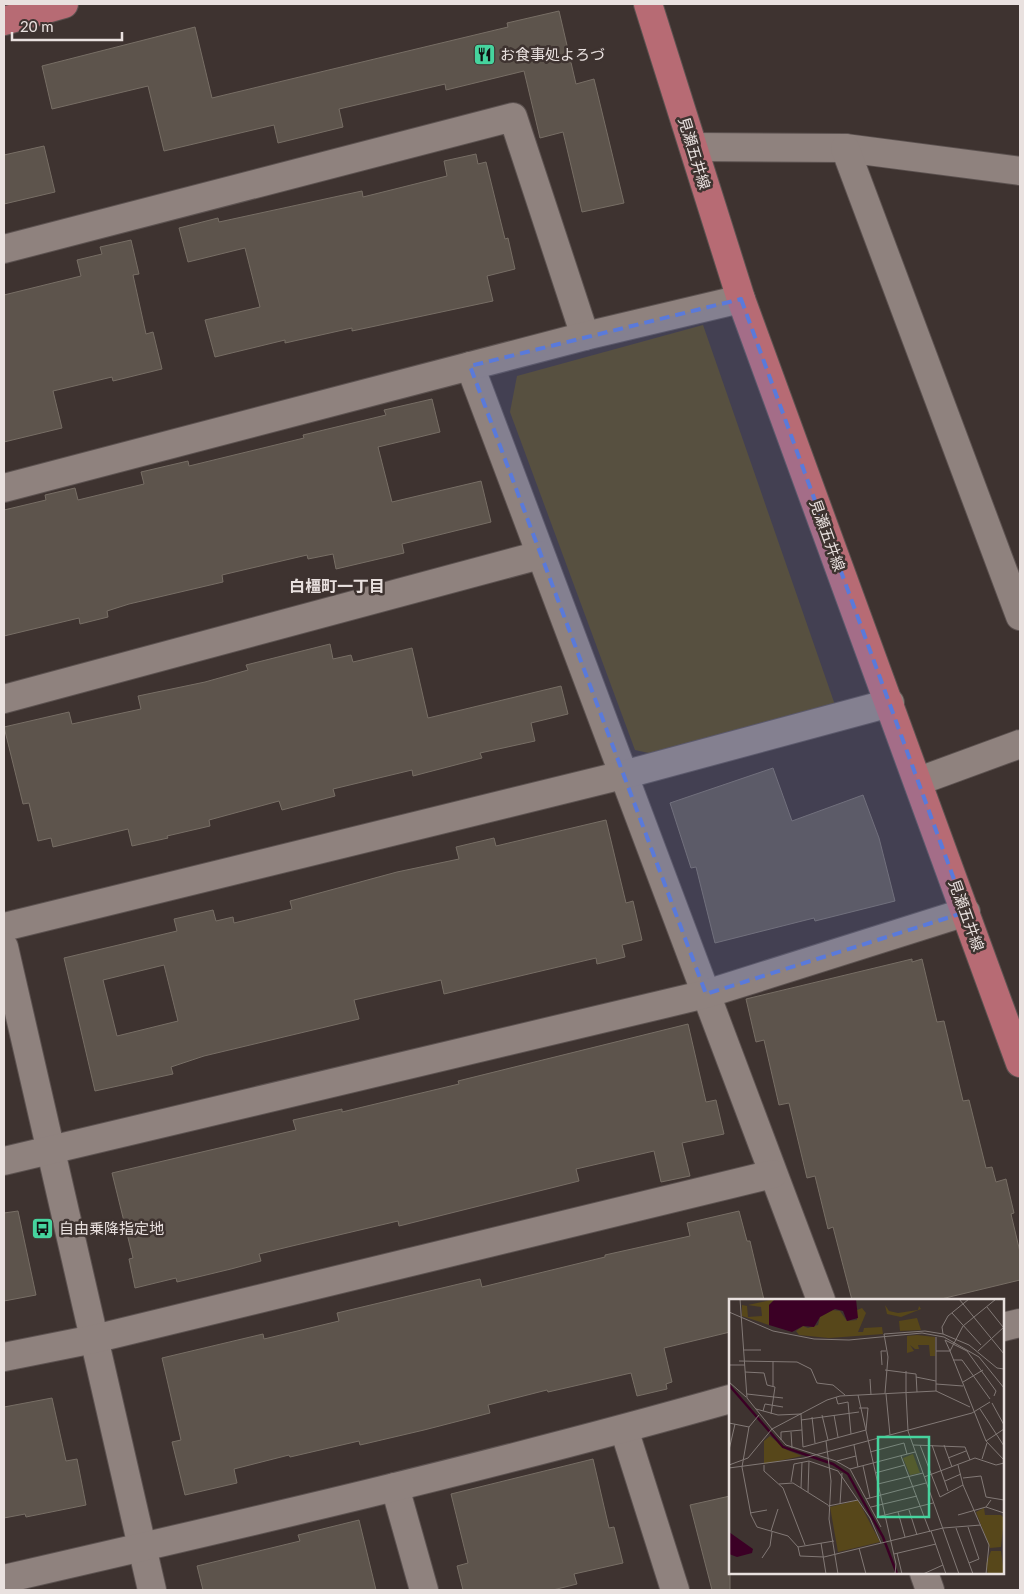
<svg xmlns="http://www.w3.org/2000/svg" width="1024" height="1594" viewBox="0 0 1024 1594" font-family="Lato,'Noto Sans JP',sans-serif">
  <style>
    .green { fill: #57471a }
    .building { fill: #5d544c; stroke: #776e65; fill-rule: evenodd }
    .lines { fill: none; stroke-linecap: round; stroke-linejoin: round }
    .minor-casing { stroke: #5c5250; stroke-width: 30 }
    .major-casing { stroke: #5c5250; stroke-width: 30 }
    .minor { stroke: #8f827e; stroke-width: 28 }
    .major { stroke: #b76b74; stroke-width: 28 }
    .marked { fill: #5a7ada; fill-opacity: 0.2; stroke: #5a7ada; stroke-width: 4; stroke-dasharray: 10 6; stroke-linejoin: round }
    .labels { text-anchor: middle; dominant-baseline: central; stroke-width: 5; stroke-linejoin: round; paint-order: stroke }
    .poi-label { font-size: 15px; fill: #e9e1df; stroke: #3e3330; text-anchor: start }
    .street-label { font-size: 15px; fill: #e9e1df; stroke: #3e3330 }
    .neighbourhood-label { font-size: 16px; font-weight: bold; fill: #e9e1df; stroke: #3e3330 }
    .inset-river { fill: none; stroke: #3b0025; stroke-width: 2.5 }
    .inset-road { fill: none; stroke: #827976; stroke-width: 1 }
    .view { fill: #46d49e; fill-opacity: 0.15; stroke: #46d49e; stroke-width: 2.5 }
    .inset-edge { fill: none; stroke: #e9e1df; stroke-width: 2.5 }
  </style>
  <rect width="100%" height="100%" fill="#3e3330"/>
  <!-- green -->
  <polygon class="green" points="703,325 835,705 658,755 635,750 510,412 517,376"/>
  <!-- building -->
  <g class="building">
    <polygon points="559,11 576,84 594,79 624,203 582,212 563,132 540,138 524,71 446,90 445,84 339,109 343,127 278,143 274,125 164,151 148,86 52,109 42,66 195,27 212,98 508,27 507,23"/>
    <polygon points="44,146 55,192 4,204 4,155"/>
    <polygon points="476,154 478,164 486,162 505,239 508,238 515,269 487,276 493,301 352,331 352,328 285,343 285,340 215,357 205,320 260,307 245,248 188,262 179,228 218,218 219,222 362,191 363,197 447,176 444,161"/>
    <polygon points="131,240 139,274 133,275 146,334 153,332 162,369 113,381 112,377 53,391 62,428 4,442 4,295 81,276 77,260 102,254 100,247"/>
    <polygon points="432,399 440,432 378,447 392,502 481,481 491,522 402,544 404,553 336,569 333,554 308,559 307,555 222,575 223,582 129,604 107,611 108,617 80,624 79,618 4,636 4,510 46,500 45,495 75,488 78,500 144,484 141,472 188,461 189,466 304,438 303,435 386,415 384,410"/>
    <polygon points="330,644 333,659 351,655 353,662 412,648 428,718 561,686 568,714 531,723 535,741 480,753 482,758 413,776 412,770 333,789 335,796 282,810 279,801 209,820 210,826 167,836 168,838 132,846 128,829 53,847 51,838 38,841 29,803 23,804 4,727 69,712 72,724 141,709 138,696 205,682 248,670 246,665"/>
    <polygon points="773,768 792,821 863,795 879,838 895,901 815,921 814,918 715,943 696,867 691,868 670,803"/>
    <path d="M606 820 626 903 633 901 642 940 622 945 625 957 597 964 596 958 444 994 441 980 354 1000 359 1019 204 1056 171 1067 173 1074 95 1091 64 958 177 931 174 919 213 910 216 921 233 917 234 923 292 909 290 901 397 872 459 859 456 847 494 838 496 846ZM164 965 178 1021 117 1036 103 980Z"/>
    <polygon points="912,959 912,962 922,959 937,1022 944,1021 963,1101 969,1100 986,1168 992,1167 996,1182 1006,1179 1014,1213 1011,1214 1020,1252 1020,1280 937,1300 852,1300 833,1227 828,1229 815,1176 807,1178 789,1103 779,1105 764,1040 756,1042 746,999"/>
    <polygon points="688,1024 706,1102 716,1100 724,1134 682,1143 690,1176 661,1182 654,1151 576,1169 579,1181 399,1226 398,1221 292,1246 259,1254 261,1261 231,1269 177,1282 176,1278 135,1288 129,1259 133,1258 112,1173 296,1130 293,1120 342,1109 342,1112 459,1084 458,1081"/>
    <polygon points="18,1211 36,1295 4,1301 4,1213"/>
    <polygon points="739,1211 747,1241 750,1241 764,1300 730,1300 730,1332 664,1348 672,1382 666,1384 667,1389 637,1396 631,1373 548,1392 547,1390 488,1405 490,1413 424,1430 360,1445 359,1441 290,1457 289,1455 234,1469 237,1483 185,1495 172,1442 181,1440 162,1358 263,1334 264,1339 339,1321 337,1313 480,1279 482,1287 605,1257 605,1255 690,1236 687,1223"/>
    <polygon points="52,1398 66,1461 77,1459 86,1505 26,1517 25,1514 4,1518 4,1407"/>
    <polygon points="593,1459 609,1528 614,1527 623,1563 574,1574 577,1584 553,1590 463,1590 457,1566 468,1563 451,1494"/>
    <polygon points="730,1496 730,1590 712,1590 690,1505"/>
    <polygon points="359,1520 376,1590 203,1590 197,1566 300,1541 298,1535"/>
  </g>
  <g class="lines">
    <defs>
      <g id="minor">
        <polyline points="694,147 845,148 1020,171"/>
        <polyline points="845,148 1020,616"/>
        <polyline points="4,249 513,117 585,336"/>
        <polyline points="470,366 821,1300"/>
        <polyline points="4,488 585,336 741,299"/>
        <polyline points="4,699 540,555"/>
        <polyline points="919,781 1020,744"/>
        <polyline points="4,927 623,775 890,703"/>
        <polyline points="4,947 152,1590"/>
        <polyline points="4,1161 706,994 966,912"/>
        <polyline points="1003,1327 1020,1323"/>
        <polyline points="4,1357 94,1339 773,1174"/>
        <polyline points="624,1429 675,1590"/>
        <polyline points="395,1487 424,1590"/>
        <polyline points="924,1573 930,1590"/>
        <path d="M4 1579C247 1523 490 1467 730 1399"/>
      </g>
      <g id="major">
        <polyline points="648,4 741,299 1020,1063"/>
        <polyline points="4,21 64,4"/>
      </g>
    </defs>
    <!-- minor casing -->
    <use href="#minor" class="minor-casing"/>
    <!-- major casing -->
    <use href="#major" class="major-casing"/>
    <!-- minor -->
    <use href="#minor" class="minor"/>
    <!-- major -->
    <use href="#major" class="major"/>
  </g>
  <!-- marked area -->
  <path class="marked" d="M741 299 966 912 706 994 470 366Z"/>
  <!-- icons -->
  <defs>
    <symbol id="restaurant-square" viewBox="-11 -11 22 22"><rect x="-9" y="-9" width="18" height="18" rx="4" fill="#46d49e" stroke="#3e3330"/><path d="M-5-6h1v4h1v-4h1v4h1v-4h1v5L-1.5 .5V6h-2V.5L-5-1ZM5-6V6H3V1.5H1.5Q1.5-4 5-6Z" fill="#111"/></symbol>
    <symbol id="bus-square" viewBox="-11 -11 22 22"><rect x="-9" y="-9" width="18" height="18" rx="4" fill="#46d49e" stroke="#3e3330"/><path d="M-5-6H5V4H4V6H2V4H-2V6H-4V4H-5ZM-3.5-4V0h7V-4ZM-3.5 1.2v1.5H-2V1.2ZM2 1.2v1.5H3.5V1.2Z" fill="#111"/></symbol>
  </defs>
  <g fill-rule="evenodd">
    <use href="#restaurant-square" x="472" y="42" width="25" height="25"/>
    <use href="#bus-square" x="30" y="1216" width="25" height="25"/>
  </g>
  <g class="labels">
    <!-- poi labels -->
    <g class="poi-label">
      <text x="500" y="54">お食事処よろづ</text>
      <text x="59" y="1228">自由乗降指定地</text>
    </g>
    <!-- street labels -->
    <g class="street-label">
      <text transform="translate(695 153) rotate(73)">見瀬五井線</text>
      <text transform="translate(828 535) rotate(70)">見瀬五井線</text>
      <text transform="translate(967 915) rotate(70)">見瀬五井線</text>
    </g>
    <!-- neighbourhood labels -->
    <g class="neighbourhood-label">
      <text x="337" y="585">白橿町一丁目</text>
    </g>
  </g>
  <!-- overview -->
  <g transform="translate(729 1299)">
    <rect width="275" height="275" fill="#3e3330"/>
    <path d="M46 0 40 6V26L13 17V6L18 7 19 18 33 17 32 8 19 6ZM156 6 160 12 169 14 189 11 190 7 192 10 172 18 158 15ZM133 9 137 14 129 33H134L135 29 153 28 154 35 100 39 70 36 67 32 74 27 79 29 89 26 91 18 103 11 111 12 118 22 128 21V11ZM188 19 192 31 171 32 170 22ZM188 36 206 38V57H201L200 46H189L190 50H186L181 46 185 52 178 54V37ZM41 137 58 151 73 157 35 165V142ZM184 155 191 174 181 176 174 159ZM129 201 151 243 109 253 101 208ZM255 209 256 216H272L275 219 272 248 261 249 247 213ZM262 252H272L275 275H259L257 265Z" fill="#57471a"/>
    <path d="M46 0H127L129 19 118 22 114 12 106 10 91 18 85 28 74 27 63 33 40 26V6ZM0 233 24 250 23 254 8 258 0 255Z" fill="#3b0025"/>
    <path class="inset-river" d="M0 86 54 148 104 165 119 175 154 238 168 275"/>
    <path class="inset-road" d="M11 0 18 99 43 130 98 101 111 97 207 92 241 108M230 0 275 55M267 0 234 27 221 52 257 142 275 161M258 8 274 28M0 13 44 32 85 40 120 41 193 34 215 38 250 58 275 89M223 14 252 46M214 35 213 28 219 17 240 0M14 51H32M207 52H221L216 41 238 52 267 92 265 97M249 52 275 28M224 61H233L261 100M10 62 68 63 82 70 88 84 104 86 116 96M0 66H16M153 66 152 52H157M156 71 187 75 188 93M16 73 35 74 38 86 46 88 42 115M187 78 207 82M141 80 142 96M0 83 17 98M234 83 254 71M207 85 234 87M44 87V62M207 92V38M177 93V72M156 94 159 58 155 35 196 32 214 35 240 46 268 69 275 70M177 94 179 132 230 275M18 95 54 99M157 95 161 136M129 96 167 265 166 275M107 98 109 105 119 103 122 135M263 104 275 126M27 110 49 116 72 115 74 148M251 110 275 147M34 112 36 105 54 108M30 116 20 128 13 168 22 216 28 228 59 237 69 248 71 257 95 258 214 229 252 226M93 116 99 141M105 116 109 138M83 118 86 144M72 121 130 113M0 124 20 128M62 133 63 149M52 141V133L73 131M97 142 102 182 100 220 109 275M257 142 275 130M125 146 129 168M184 146 236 148 241 161M191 146 211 198 234 186 229 166M203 146 219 192M215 146 223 168M74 148 137 131 139 109H130M0 151 6 125M141 153 175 144 178 155M172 157 201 233M219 159 237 152M253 160 258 144M108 162 127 157M0 166 19 159 43 130 57 146 107 162 121 170 152 228M35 166V172L54 189 76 246M134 167 141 199M0 169 75 159 243 114 261 103M121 170 186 153M146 174 176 166M195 178 246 159 267 166 275 164M234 179 252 177 257 198 275 201M216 182 232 175M62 183 65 165 80 162 109 172 141 219 152 244M50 185 64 184 99 206M149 185 194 174M234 186 260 246 257 275M72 189 73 163M79 193 80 162M137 200 197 184M111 205 113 174M99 207 129 201M142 208 188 197M257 208 275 214M180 211 188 236M169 213 176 238M21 214 38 211M229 216 257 208 262 201M148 218 204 204M239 228 250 260 240 264M227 229 244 275M42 232 49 210M202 232 217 275M92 244 97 275M69 248 105 242M130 249 137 275M168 254 173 275M165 255 207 245M33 259 41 247 43 233M194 275 214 266"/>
    <path class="view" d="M149 138H200V218H149Z"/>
    <rect width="275" height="275" class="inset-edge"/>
  </g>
  <!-- border -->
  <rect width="1024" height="1594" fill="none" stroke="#e9e1df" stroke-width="10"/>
  <!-- scale -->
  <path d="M12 32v8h110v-8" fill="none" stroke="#e9e1df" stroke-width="2.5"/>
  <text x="20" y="32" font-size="15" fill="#e9e1df" stroke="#3e3330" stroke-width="4" paint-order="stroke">20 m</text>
</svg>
